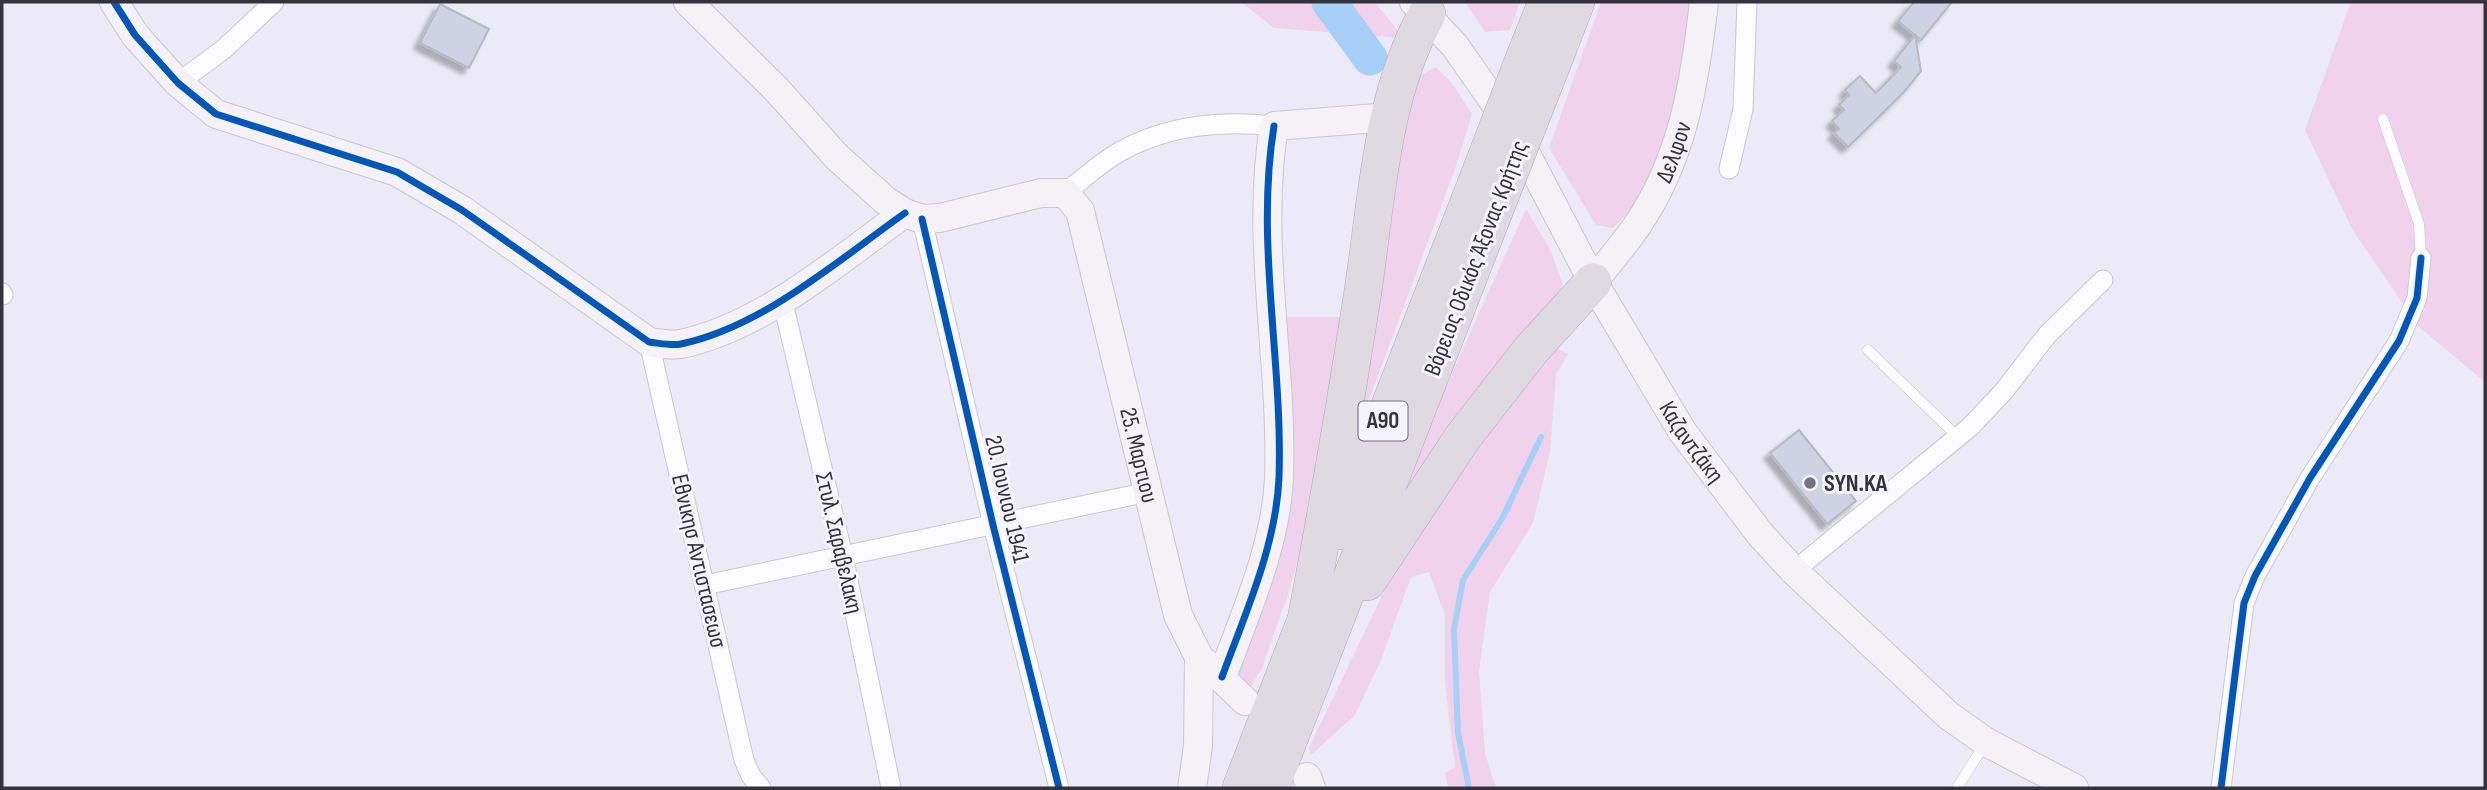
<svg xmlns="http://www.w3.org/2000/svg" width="2487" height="790" viewBox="0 0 2487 790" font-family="'Sofia Sans Condensed',sans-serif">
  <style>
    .green { fill: #f1d2ec }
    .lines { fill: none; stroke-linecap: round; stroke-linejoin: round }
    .stream { stroke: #a7cff8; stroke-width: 6 }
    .river { stroke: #a7cff8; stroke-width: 35 }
    .building { fill: #ced2e4; stroke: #b8b9c3; stroke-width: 2; filter: url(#shadow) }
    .lane-casing { stroke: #c9c7d2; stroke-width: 11 }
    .street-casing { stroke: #c9c7d2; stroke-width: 21 }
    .secondary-casing { stroke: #c9c7d2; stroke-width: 30 }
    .highway-casing { stroke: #b2abb9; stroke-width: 38 }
    .lane { stroke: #fcfcfe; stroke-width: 10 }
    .street { stroke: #fcfcfe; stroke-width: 19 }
    .secondary { stroke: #f4f2f6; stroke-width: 28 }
    .highway { stroke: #dfdae2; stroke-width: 37 }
    .highway-bridge-casing { stroke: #b2abb9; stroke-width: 38; stroke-linecap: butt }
    .highway-bridge { stroke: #dfdae2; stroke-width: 37 }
    .cycleway-casing { stroke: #f5f3ff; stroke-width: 11 }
    .cycleway { stroke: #0057b8; stroke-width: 7 }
    .poi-dot { fill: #74727e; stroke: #f5f3ff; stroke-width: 2.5 }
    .labels { text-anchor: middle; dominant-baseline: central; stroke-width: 6; stroke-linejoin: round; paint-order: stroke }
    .shield { fill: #f5f3ff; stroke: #6e6c77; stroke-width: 2 }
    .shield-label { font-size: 23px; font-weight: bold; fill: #34323d }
    .street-label { font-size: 24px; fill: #34323d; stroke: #f5f3ff }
    .poi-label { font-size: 24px; font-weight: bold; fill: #34323d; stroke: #f5f3ff; text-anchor: start }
  </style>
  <defs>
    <filter id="shadow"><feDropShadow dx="-6" dy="6" stdDeviation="2" flood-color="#0004"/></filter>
  </defs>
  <rect width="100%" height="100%" fill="#eceaf6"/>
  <!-- green -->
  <g class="green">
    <polygon points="1241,2 1374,2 1397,29 1399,38 1274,28"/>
    <polygon points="1465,2 1520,2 1510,30 1485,32"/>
    <path d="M1601 2H1696C1685 73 1669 179 1613 228L1596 225 1549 148Z"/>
    <polygon points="2351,2 2485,2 2485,382 2418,326 2352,229 2305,130"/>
    <polygon points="1436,67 1452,83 1472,114 1455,169 1351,448 1402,115 1419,76"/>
    <polygon points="1526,209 1550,249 1563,285 1397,511 1439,402"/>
    <polygon points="1285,317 1352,317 1324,472 1288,594 1262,668 1250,688 1234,668 1285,527"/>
    <polygon points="1552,346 1568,354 1556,375 1550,452 1533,523 1490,592 1479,671 1485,753 1496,788 1448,788 1445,773 1455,767 1445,683 1445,615 1429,572 1411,577 1381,660 1355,715 1311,755 1309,748 1424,508"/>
  </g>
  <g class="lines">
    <!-- stream -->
    <polyline class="stream" points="1469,788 1458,733 1454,629 1463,580 1503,517 1541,437"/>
    <!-- river -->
    <polyline class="river" points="1329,2 1370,58"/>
  </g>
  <!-- building -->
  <g class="building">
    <polygon points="1914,2 1952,2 1921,40 1898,21"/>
    <polygon points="440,4 489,29 469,68 420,43"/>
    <polygon points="1915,35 1921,71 1904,92 1848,147 1834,133 1839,129 1832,121 1844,110 1839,105 1849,95 1845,90 1860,76 1876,93 1901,67 1894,61"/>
    <polygon points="1799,430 1856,501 1827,524 1770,453"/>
  </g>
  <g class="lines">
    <defs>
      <g id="lane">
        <polyline points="2383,119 2419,224 2421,258"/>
        <polyline points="1868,350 1958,437"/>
        <polyline points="1957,788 1986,742"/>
      </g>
      <g id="street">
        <polyline points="178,83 224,49 274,2"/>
        <polyline points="1729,169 1743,109 1747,2"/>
        <path d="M1065 193C1083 179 1101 162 1121 151 1168 125 1222 120 1274 126"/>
        <polyline points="922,219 993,525 1059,788"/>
        <polyline points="2,293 3,295"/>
        <polyline points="782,299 843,556 891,788"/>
        <polyline points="649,342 744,760 751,776 761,788"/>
        <polyline points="1794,571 1970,427 2004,391 2047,335 2103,280"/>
        <polyline points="705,585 1148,492"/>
        <polyline points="2221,788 2244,603 2255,576 2310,478 2399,341 2417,298 2421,258"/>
      </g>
      <g id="secondary">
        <path d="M114 2 135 35 178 83 216 114 397 172 462 210 649 342C659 343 671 346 681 344 764 326 837 261 905 213"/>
        <path id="s1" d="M688 2 777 90 837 157 886 201 905 213 922 219 940 218 1041 193H1065L1080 211 1178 615 1199 657 1245 701"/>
        <path id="s2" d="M1414 2 1455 46 1513 129 1593 282 1682 431 1760 534 1794 571 1949 716 1986 742 2074 788"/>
        <path id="s3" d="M1593 282C1607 264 1623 246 1636 227 1683 160 1695 81 1704 2"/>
        <path d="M1222 677C1245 614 1276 546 1279 478 1283 360 1255 243 1274 126L1390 117"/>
        <polyline points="1307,777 1311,788"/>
        <polyline points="1192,788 1198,746 1199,657"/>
      </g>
      <g id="highway">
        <polyline points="1526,54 1547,2"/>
        <polyline points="1552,64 1576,2"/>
        <polyline points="1341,531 1461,223"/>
        <polyline points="1367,582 1463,437 1531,350 1593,282"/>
        <path d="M1306 620C1327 511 1346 401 1363 291 1377 198 1381 97 1427 14"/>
        <polyline points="1241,788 1314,599"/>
        <polyline points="1270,788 1486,232"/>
      </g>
    </defs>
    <!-- lane casing -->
    <use href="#lane" class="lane-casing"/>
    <!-- street casing -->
    <use href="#street" class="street-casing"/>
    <!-- secondary casing -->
    <use href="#secondary" class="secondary-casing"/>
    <!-- highway casing -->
    <use href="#highway" class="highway-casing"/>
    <!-- lane -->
    <use href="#lane" class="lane"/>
    <!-- street -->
    <use href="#street" class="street"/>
    <!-- secondary -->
    <use href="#secondary" class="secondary"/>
    <!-- highway -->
    <use href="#highway" class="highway"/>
    <defs>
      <g id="highway-bridge">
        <polyline points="1461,223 1526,54"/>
        <polyline points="1486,232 1552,64"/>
      </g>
    </defs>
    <!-- highway-bridge casing -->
    <use href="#highway-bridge" class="highway-bridge-casing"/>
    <!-- highway-bridge -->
    <use href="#highway-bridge" class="highway-bridge"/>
    <defs>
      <g id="cycleway">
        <path d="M114 2 135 35 178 83 216 114 397 172 462 210 649 342C659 343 671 346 681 344 764 326 837 261 905 213"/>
        <polyline points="922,219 993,525 1059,788"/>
        <path d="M1222 677C1245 614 1276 546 1279 478 1283 360 1255 243 1274 126"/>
        <polyline points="2221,788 2244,603 2255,576 2310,478 2399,341 2417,298 2421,258"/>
      </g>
    </defs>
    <!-- cycleway casing -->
    <use href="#cycleway" class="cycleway-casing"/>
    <!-- cycleway -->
    <use href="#cycleway" class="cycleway"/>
  </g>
  <!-- markers -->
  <circle class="poi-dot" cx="1810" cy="483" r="7"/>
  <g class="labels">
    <!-- shield labels -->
    <rect class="shield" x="1358.5" y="401.5" width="49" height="39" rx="5"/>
    <g class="shield-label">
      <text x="1383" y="421">Α90</text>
    </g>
    <!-- street labels -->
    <g class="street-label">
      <text stroke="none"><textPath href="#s3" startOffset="154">Δελφον</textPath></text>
      <text transform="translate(1476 258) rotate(-69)">Βόρειος Οδικός Άξονας Κρήτης</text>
      <text stroke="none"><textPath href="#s2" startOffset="522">Καζαντζάκη</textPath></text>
      <text stroke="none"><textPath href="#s1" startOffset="742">25. Μαρτιου</textPath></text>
      <text transform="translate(1007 499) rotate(77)">20. Ιουνιου 1941</text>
      <text transform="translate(839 543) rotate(77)">Στυλ. Σαραβελακη</text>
      <text transform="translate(699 561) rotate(77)">Εθνικησ Αντιστασεωσ</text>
    </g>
    <!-- poi labels -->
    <g class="poi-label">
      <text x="1824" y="483">SYN.KA</text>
    </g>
  </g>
  <!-- border -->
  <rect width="2487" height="790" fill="none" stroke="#34323d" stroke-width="7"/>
</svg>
